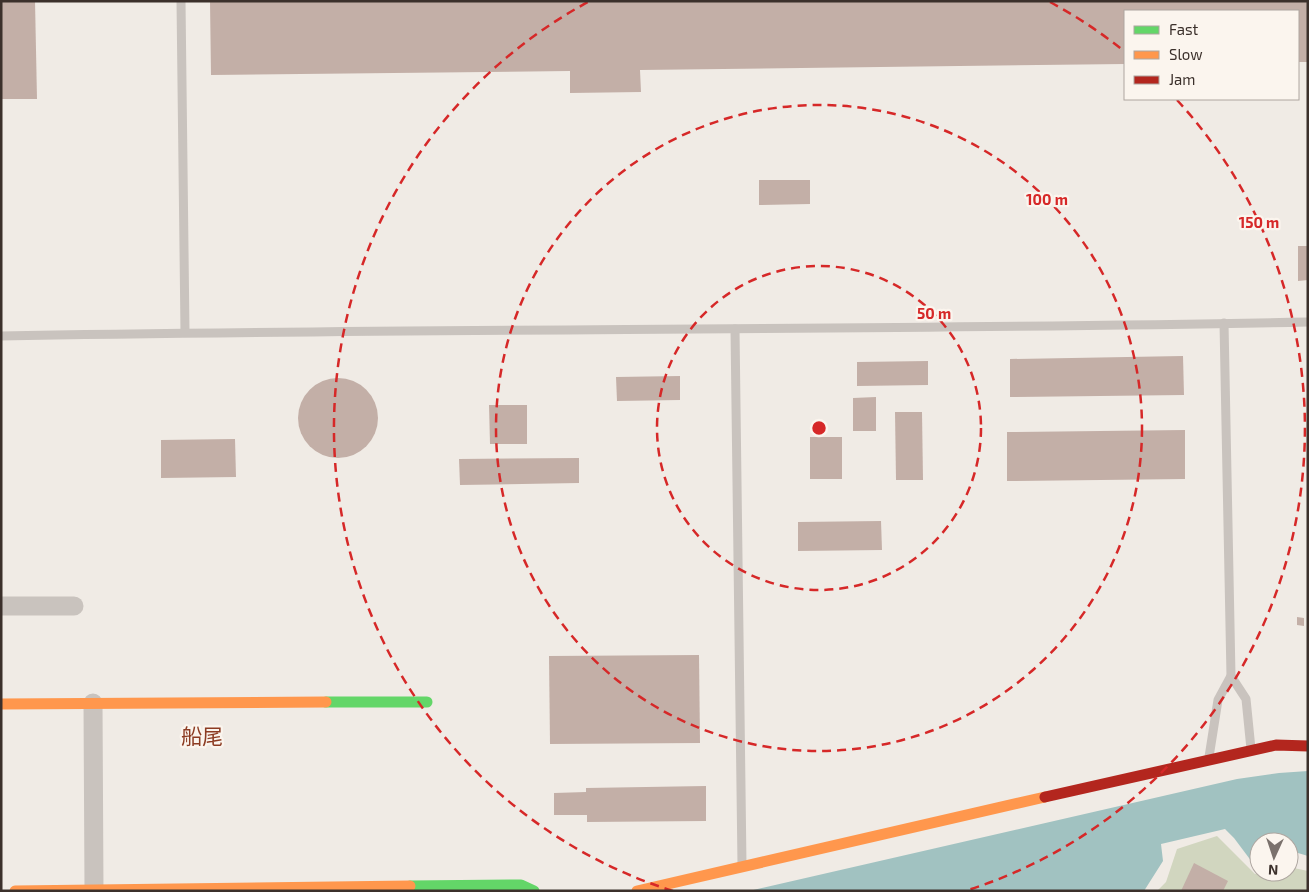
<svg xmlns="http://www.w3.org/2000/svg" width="1309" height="892" viewBox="0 0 1309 892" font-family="'Exo 2','Noto Sans JP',sans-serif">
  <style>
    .green { fill: #d1d6bf }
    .water { fill: #a1c2c1 }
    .building { fill: #c3afa7 }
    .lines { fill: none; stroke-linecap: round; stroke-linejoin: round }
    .lane { stroke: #c9c3be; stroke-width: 9 }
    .street { stroke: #c9c3be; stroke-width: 19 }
    .fast { stroke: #63d668; stroke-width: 11 }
    .slow { stroke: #ff974d; stroke-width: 11 }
    .jam { stroke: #b3261e; stroke-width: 11 }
    .ring { fill: none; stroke: #d62828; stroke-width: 2.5; stroke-dasharray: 9 6 }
    .labels { text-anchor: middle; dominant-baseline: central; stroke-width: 4.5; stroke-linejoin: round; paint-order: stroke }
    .quarter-label { font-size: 21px; fill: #8c3b22; stroke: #fbf5ee }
    .centre { fill: #d62828; stroke: #fbf5ee; stroke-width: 2.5 }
    .ring-label { font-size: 15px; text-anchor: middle; font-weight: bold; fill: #d62828; stroke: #fbf5ee; stroke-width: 4.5; stroke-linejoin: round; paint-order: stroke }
  </style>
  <rect width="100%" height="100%" fill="#f0ebe5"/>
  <!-- green -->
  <polygon class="green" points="1217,836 1255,874 1289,872 1289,867 1308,871 1308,891 1157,891 1166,882 1177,849"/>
  <!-- water -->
  <polygon class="water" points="1308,771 1308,856 1298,853 1289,854 1289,842 1259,842 1259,861 1252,862 1234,838 1225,829 1161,844 1163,861 1144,891 749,891 1237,779 1279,773"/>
  <!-- building -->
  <g class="building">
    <polygon points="1,1 35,1 37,99 1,99"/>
    <polygon points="210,1 1308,1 1308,62 1298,62 1298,11 1125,11 1125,64 640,70 641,92 570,93 570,71 211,75"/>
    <polygon points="759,180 810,180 810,204 759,205"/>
    <polygon points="1298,246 1308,246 1308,280 1298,281"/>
    <polygon points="1183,356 1184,395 1010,397 1010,359"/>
    <polygon points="928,361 928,385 857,386 857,362"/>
    <polygon points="680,376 680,400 617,401 616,377"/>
    <circle cx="338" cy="418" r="40"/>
    <polygon points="876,397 876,431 853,431 853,398"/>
    <polygon points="489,405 527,405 527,444 490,444"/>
    <polygon points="895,412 922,412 923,480 896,480"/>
    <polygon points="1185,430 1185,479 1007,481 1007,432"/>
    <rect x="810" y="437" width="32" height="42"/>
    <polygon points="235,439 236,477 161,478 161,440"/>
    <polygon points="579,458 579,483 460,485 459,459"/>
    <polygon points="881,521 882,550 798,551 798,522"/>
    <polygon points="1297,617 1304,618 1304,626 1297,625"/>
    <polygon points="699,655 700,743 550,744 549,656"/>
    <polygon points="706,786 706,821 587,822 587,815 554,815 554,793 586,792 586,788"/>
    <polygon points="1194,863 1228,881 1223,891 1181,891"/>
  </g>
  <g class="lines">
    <!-- lane -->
    <g class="lane">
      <polyline points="181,1 185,332"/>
      <polyline points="1224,323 1231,676 1246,699 1251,749"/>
      <polyline points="735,329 742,865"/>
      <path d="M1 336C437 328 872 331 1308 322"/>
      <polyline points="1209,757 1218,700 1231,676"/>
    </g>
    <!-- street -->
    <g class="street">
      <polyline points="1,606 74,606"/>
      <polyline points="93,703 94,890"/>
    </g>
    <!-- fast -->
    <g class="fast">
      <polyline points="326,702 427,702"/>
      <polyline points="410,886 521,885 534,891"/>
    </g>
    <!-- slow -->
    <g class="slow">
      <polyline points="1,704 326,702"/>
      <polyline points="15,891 410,886"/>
      <polyline points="637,891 1045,797"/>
    </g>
    <!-- jam -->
    <polyline class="jam" points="1045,797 1276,745 1308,746"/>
  </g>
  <!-- distance rings -->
  <g class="ring">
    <circle cx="819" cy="428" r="162"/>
    <circle cx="819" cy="428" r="323"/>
    <path d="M673 891A485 485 0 0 1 588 2M1050 2A485 485 0 0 1 1124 51M1177 100A485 485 0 0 1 965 891"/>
  </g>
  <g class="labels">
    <!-- quarter labels -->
    <g class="quarter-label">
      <text x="202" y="735">船尾</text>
    </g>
  </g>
  <circle cx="819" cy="428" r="8" class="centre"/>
  <g class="ring-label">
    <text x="1047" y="205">100 m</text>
    <text x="1259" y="228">150 m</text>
    <text x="934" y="319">50 m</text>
  </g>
  <!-- border -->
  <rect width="1309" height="892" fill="none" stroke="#3b302b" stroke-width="5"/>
  <!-- legend -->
  <rect x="1124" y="10" width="175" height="90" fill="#fbf5ee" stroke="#aea6a0"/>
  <rect x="1134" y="26" width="25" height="8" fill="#63d668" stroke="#aea6a0"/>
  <text x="1169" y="35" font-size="15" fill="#3b302b">Fast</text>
  <rect x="1134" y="51" width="25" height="8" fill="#ff974d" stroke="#aea6a0"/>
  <text x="1169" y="60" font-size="15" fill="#3b302b">Slow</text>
  <rect x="1134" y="76" width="25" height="8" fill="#b3261e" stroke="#aea6a0"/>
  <text x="1169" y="85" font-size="15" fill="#3b302b">Jam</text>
  <!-- north arrow -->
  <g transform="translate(1274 857) rotate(183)"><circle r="24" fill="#fbf5ee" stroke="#aea6a0"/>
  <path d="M0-4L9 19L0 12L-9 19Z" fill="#7a716c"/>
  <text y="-8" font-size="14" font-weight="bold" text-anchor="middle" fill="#3b302b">N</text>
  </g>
</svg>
